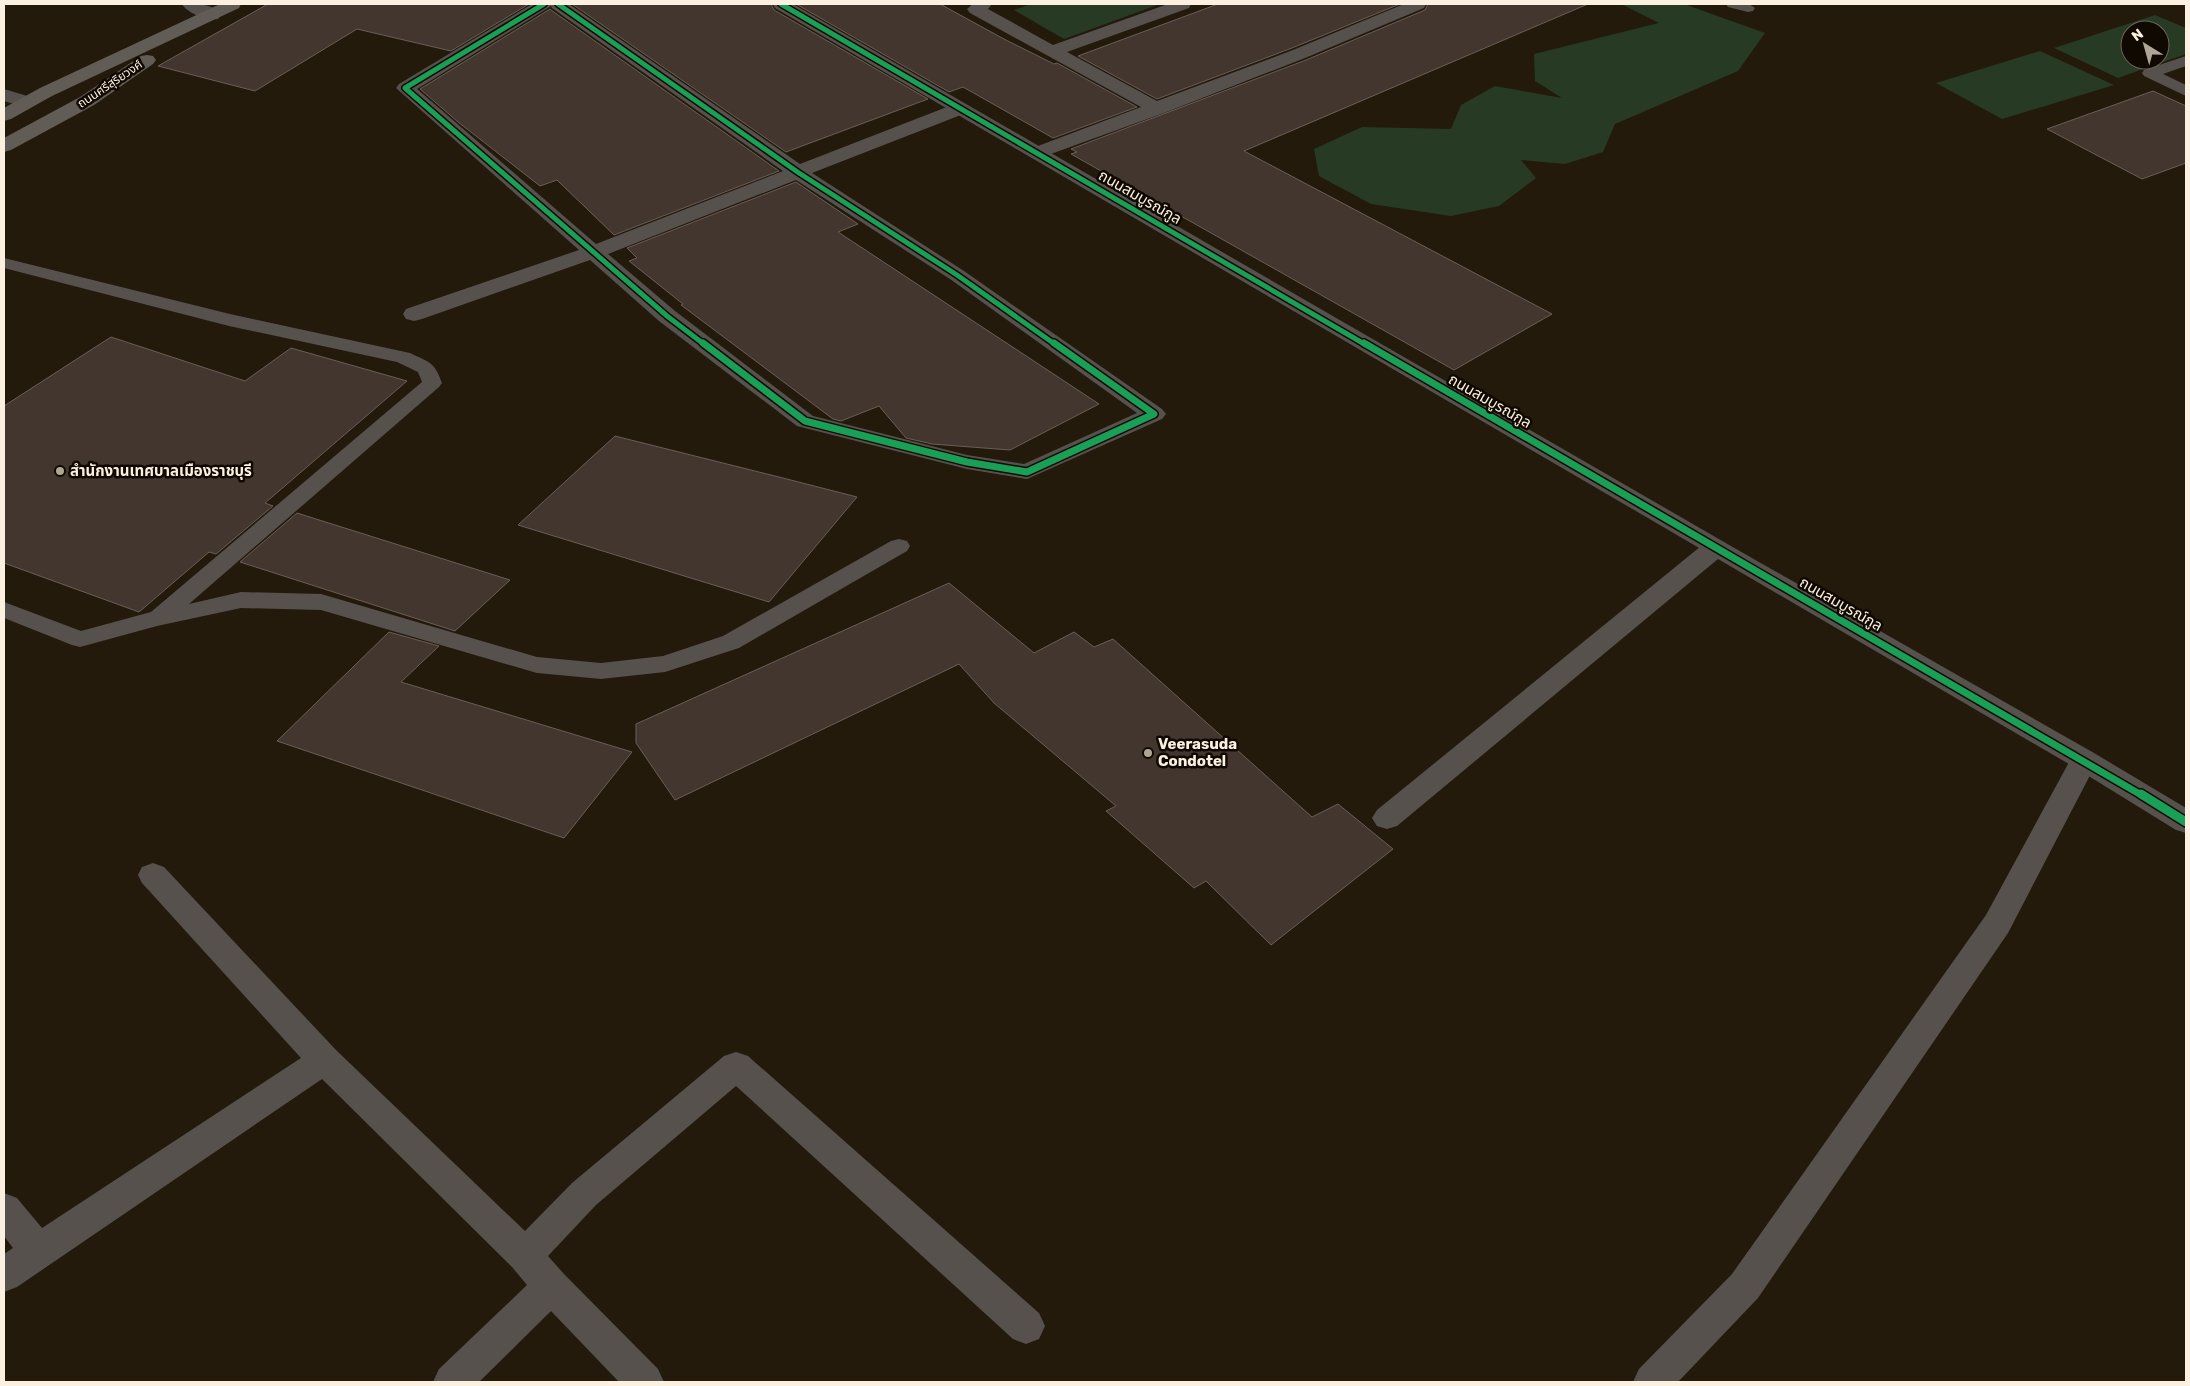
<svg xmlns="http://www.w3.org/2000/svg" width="2190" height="1386" viewBox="0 0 2190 1386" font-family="Rubik,'Noto Sans Thai',sans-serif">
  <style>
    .green { fill: #273a23; fill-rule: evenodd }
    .building { fill: #43362f; stroke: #6a5e57 }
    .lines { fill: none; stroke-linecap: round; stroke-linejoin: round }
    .service { fill: #56514c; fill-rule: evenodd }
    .minor { fill: #56514c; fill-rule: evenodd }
    .tertiary { fill: #56514c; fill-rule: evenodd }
    .secondary { fill: #625c56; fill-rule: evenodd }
    .cycleway-far2-casing { stroke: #100902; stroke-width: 8 }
    .cycleway-far1-casing { stroke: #100902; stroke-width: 10 }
    .cycleway-casing { stroke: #100902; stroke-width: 12 }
    .cycleway-far2 { stroke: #1a9f57; stroke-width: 5 }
    .cycleway-far1 { stroke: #1a9f57; stroke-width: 7 }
    .cycleway { stroke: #1a9f57; stroke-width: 9 }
    .poi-dot { fill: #b0a696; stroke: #100902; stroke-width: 2 }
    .labels { text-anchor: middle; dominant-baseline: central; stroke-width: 5; stroke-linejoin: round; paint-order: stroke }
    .far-street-label { font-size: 12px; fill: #fcf1e1; stroke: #100902 }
    .street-label { font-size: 15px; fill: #fcf1e1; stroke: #100902 }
    .poi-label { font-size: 15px; font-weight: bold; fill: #fcf1e1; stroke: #100902; text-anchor: start }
  </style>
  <rect width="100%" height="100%" fill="#241a0c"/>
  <!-- green -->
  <g class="green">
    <polygon points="1031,4 1160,4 1064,39 1014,10"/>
    <polygon points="1621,4 1684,4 1765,33 1738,71 1615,124 1603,152 1565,164 1521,160 1536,178 1499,206 1451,216 1371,204 1319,176 1314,149 1362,127 1451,129 1461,105 1495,86 1562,98 1535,81 1534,54 1659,23"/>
    <path d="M2155 15 2186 28V54L2118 78 2054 48ZM2130 30H2160V60H2130Z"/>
    <polygon points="2040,51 2114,85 2002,119 1936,83"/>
  </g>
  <!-- building -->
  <g class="building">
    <polygon points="268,4 529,4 451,51 357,29 255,91 158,66"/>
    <polygon points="572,4 771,4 774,10 928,99 786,152"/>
    <polygon points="796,4 940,4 1004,39 1054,64 1057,63 1137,107 1053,138 963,87 949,92"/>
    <polygon points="1218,4 1400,4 1292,48 1157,99 1078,56"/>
    <polygon points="1428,4 1588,4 1244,151 1552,314 1454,370 1071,154 1077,152 1071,149 1306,60 1425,10"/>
    <polygon points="550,9 551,10 779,171 614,235 557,180 540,186 458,122 420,89"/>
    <polygon points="2153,91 2186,106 2186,163 2142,179 2047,129"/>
    <polygon points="796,182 858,224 838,232 1099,404 1010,450 932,444 906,438 879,406 841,421 833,419 681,305 683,304 629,261 637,258 627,248"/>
    <polygon points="111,337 245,381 291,348 407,381 265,503 273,506 216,554 209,552 139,612 4,563 4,406"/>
    <polygon points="615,436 783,478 857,497 769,602 518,525"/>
    <polygon points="297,513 510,580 455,631 240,562"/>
    <polygon points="949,583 1034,653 1074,632 1094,647 1113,639 1312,817 1338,804 1393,849 1271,945 1206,881 1194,888 1106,811 1116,806 994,703 959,664 675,800 636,743 636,724"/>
    <polygon points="389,632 439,646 401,682 632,752 564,838 277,741"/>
  </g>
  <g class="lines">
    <!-- service -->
    <g class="service">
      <polygon points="1726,4 1749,4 1755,8 1753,11 1748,12 1728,7"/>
      <polygon points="2186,56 2186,66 2163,74 2186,85 2186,96 2144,76 2142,73 2144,70"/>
      <path d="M4 258 230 314 410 353C430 363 434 361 442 383L439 387 189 604 241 592 321 594 537 657 601 663 663 656 723 636 891 541 899 539 907 541 910 546 907 551 739 648 665 672 601 679 537 673 321 610 241 608 157 626 80 647 72 645 4 618V602L81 631 151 612 422 382 418 372 397 362 229 326 4 268Z"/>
    </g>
    <!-- minor -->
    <g class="minor">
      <path d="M182 4C195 4 212 2 221 15L218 19C207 21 187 13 182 4Z"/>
      <path d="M532 4H569L800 164 952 105 959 103 966 105 968 109 966 113 812 173 964 271 1162 409 1166 414 1162 419 1027 479 967 469 797 426 659 321 590 260 422 319 414 321 406 319 403 314 406 309 579 250 396 88 399 84ZM551 6 552 8 783 171 596 244 417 89ZM796 180 950 279 1137 413 1024 464 967 455 813 416 675 311 608 254Z"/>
      <polygon points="973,4 992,4 988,9 1053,45 1168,4 1191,4 1189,8 1067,52 1157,101 1293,50 1404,4 1426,4 1424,8 1305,58 1164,113 1037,159 1030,157 1027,153 1030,149 1141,107 970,13 967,9"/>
      <polygon points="4,89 34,98 36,102 34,106 27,108 4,101"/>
      <polygon points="1715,540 1724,542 1728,548 1724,554 1397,826 1387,829 1377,826 1372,818 1377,810 1706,542"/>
      <polygon points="2084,750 2094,753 2098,760 2008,933 1758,1298 1678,1382 1633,1382 1639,1369 1732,1274 1986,915 2074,753"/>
      <polygon points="153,863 164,867 336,1050 525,1231 572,1183 724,1056 736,1052 748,1056 1039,1313 1045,1326 1039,1339 1026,1344 1013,1339 736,1086 596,1205 548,1256 564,1274 658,1369 664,1382 619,1382 551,1311 479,1382 433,1382 439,1369 527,1285 512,1267 322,1079 17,1287 4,1292 4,1254 13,1248 4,1236 4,1193 17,1198 42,1228 301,1058 142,883 138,875 142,867"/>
    </g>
    <!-- tertiary -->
    <polygon class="tertiary" points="773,4 793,4 1724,542 2094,753 2186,808 2186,833 2176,830 2074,767 775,8"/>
    <!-- secondary -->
    <g class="secondary">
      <polygon points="220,4 241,4 239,8 52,96 11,119 4,121 4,108 40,88"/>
      <polygon points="147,55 153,56 156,60 153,64 94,105 11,150 4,152 4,138 80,97 141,56"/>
    </g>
    <defs>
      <g id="cycleway-far2">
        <polyline points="544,4 405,88 667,316 705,345"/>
        <polyline points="558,4 799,173 957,275 1056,345"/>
        <polyline points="781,4 1366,345"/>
      </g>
      <g id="cycleway-far1">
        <polyline points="703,343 805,421 967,462 1027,472 1154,414 1054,343"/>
        <polyline points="1364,343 2143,796"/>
      </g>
      <polyline id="cycleway" points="2141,794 2186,822"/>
    </defs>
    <!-- cycleway-far2 casing -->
    <use href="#cycleway-far2" class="cycleway-far2-casing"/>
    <!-- cycleway-far1 casing -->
    <use href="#cycleway-far1" class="cycleway-far1-casing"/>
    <!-- cycleway casing -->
    <use href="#cycleway" class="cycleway-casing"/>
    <!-- cycleway-far2 -->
    <use href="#cycleway-far2" class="cycleway-far2"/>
    <!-- cycleway-far1 -->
    <use href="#cycleway-far1" class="cycleway-far1"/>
    <!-- cycleway -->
    <use href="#cycleway" class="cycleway"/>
  </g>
  <!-- markers -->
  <g class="poi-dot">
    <circle cx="60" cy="471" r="5"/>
    <circle cx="1148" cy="753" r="5"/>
  </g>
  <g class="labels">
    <!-- far-street labels -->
    <g class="far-street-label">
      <text transform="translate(110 84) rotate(-34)">ถนนศรีสุริยวงศ์</text>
    </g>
    <!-- street labels -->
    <g class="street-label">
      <text transform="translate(1140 197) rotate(30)">ถนนสมบูรณ์กูล</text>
      <text transform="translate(1490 401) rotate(30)">ถนนสมบูรณ์กูล</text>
      <text transform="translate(1841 604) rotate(30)">ถนนสมบูรณ์กูล</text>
    </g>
    <!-- poi labels -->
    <g class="poi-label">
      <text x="70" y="471">สำนักงานเทศบาลเมืองราชบุรี</text>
      <text x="1158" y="744">Veerasuda<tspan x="1158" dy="17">Condotel</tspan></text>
    </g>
  </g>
  <!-- border -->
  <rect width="2190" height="1386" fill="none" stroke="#fcf1e1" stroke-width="10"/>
  <!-- north arrow -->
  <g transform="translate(2145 45) rotate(323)"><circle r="24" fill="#100902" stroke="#6e665b"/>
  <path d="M0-4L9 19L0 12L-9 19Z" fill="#b0a696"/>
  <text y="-8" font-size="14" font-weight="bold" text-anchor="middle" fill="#fcf1e1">N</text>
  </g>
</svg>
